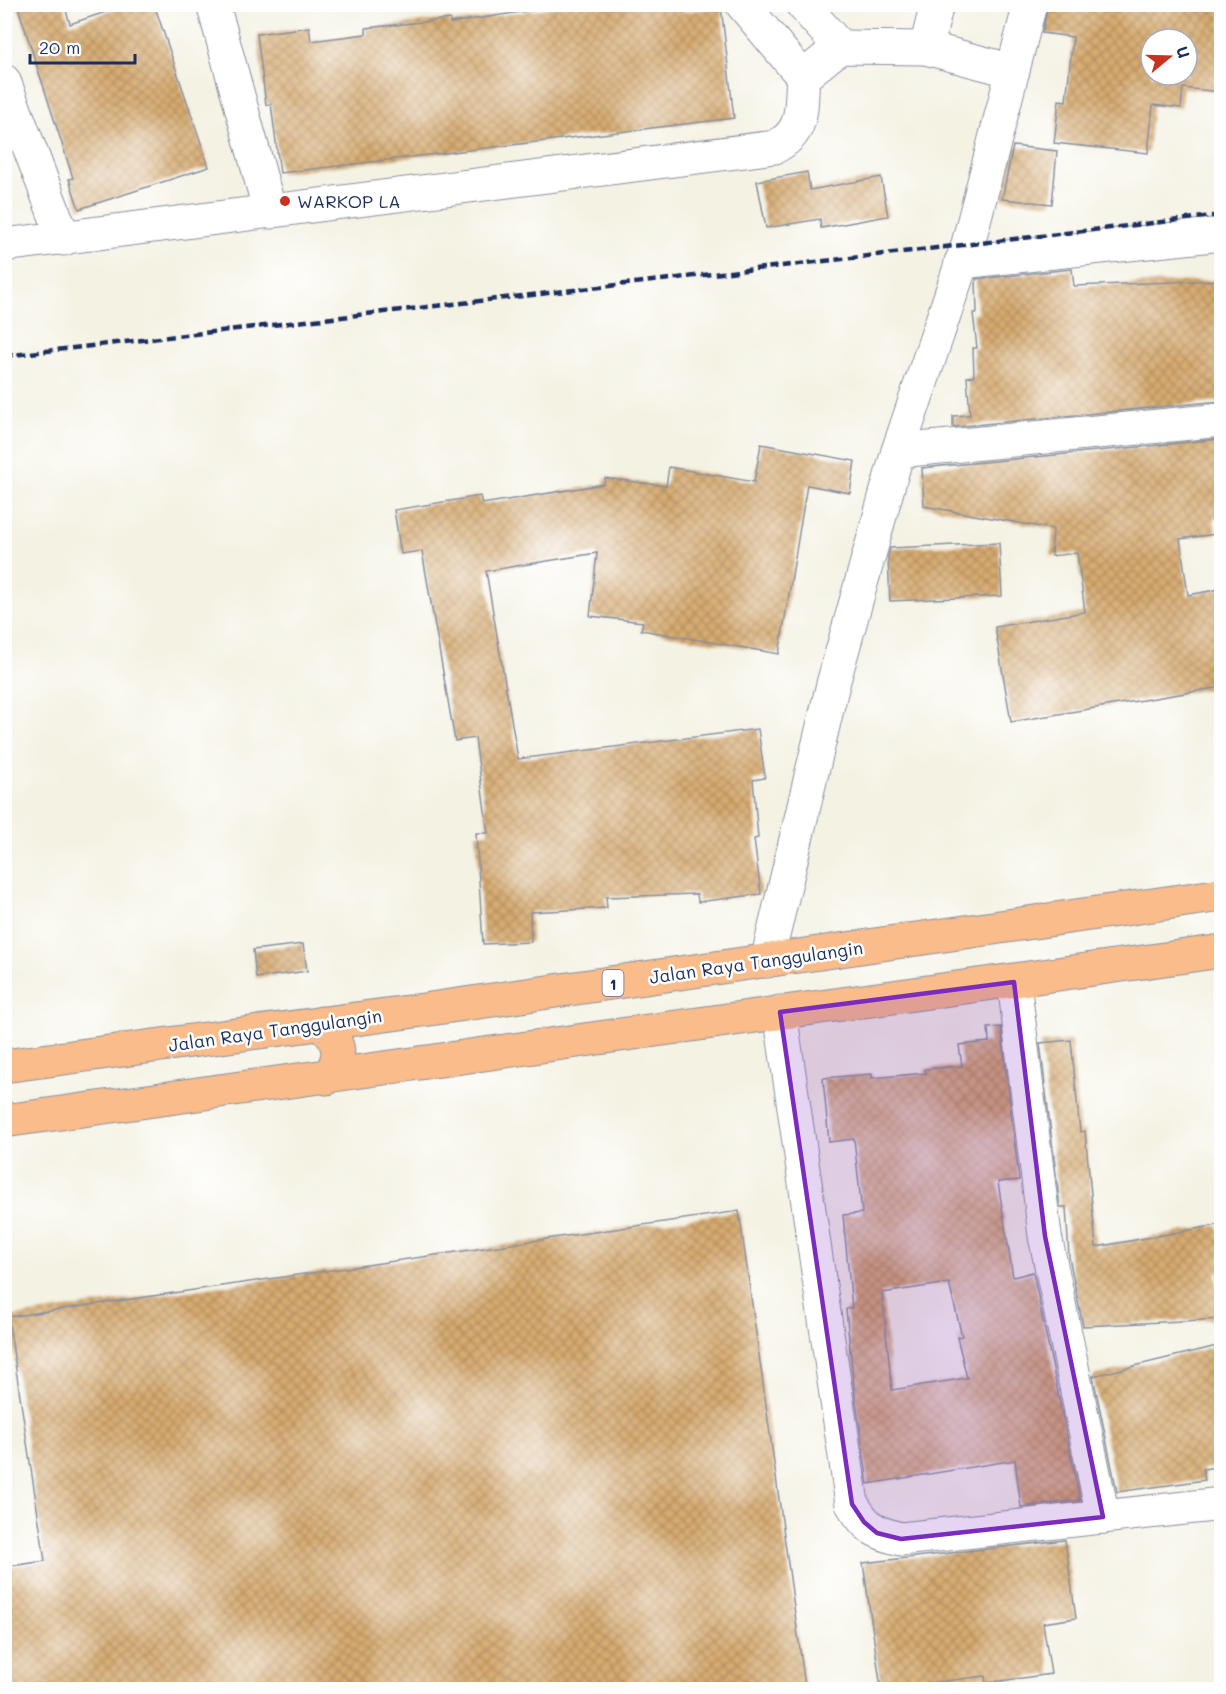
<svg xmlns="http://www.w3.org/2000/svg" width="1226" height="1694" viewBox="0 0 1226 1694" font-family="Mali,sans-serif">
  <style>
    .building { fill: url(#building-cross-hatch); fill-rule: evenodd }
    .lines { fill: none; stroke-linecap: round; stroke-linejoin: round }
    .minor-casing { stroke: #8890a0; stroke-width: 35 }
    .highway-casing { stroke: #8890a0; stroke-width: 35 }
    .minor { stroke: #fff; stroke-width: 33 }
    .highway { stroke: #f9bc8a; stroke-width: 33 }
    .rail { stroke: #1b2f5e; stroke-width: 4.5; stroke-dasharray: 9 4.5; stroke-linecap: butt }
    .marked { fill: #7b2cbf; fill-opacity: 0.2; stroke: #7b2cbf; stroke-width: 4.5; stroke-linejoin: round }
    .poi-dot { fill: #c8321e; stroke: #fff; stroke-width: 2 }
    .labels { text-anchor: middle; dominant-baseline: central; stroke-width: 5; stroke-linejoin: round; paint-order: stroke }
    .shield { fill: #fff; stroke: #5f6d8e; stroke-width: 1.5 }
    .shield-label { font-size: 16px; font-weight: bold; fill: #1b2f5e }
    .poi-label { font-size: 18px; fill: #1b2f5e; stroke: #fff; text-anchor: start }
    .street-label { font-size: 18px; fill: #1b2f5e; stroke: #fff }
  </style>
  <defs>
    <pattern id="building-cross-hatch" width="8" height="8" patternUnits="userSpaceOnUse" patternTransform="scale(1.5)"><rect width="8" height="8" fill="#d7ab70"/><path d="M0 0l8 8M0 8l8-8" fill="none" stroke="#ae8c5f"/></pattern>
  </defs>
  <rect width="100%" height="100%" fill="#fff"/>
  <filter id="ink" filterUnits="userSpaceOnUse"><feTurbulence type="fractalNoise" baseFrequency=".0167" numOctaves="2"/><feDisplacementMap in="SourceGraphic" scale="12" xChannelSelector="R" yChannelSelector="G"/><feConvolveMatrix kernelMatrix="1 2 1 2 8 2 1 2 1" color-interpolation-filters="sRGB"/></filter>
  <filter id="wash" filterUnits="userSpaceOnUse"><feTurbulence type="fractalNoise" baseFrequency=".008" numOctaves="4" result="noise"/><feDisplacementMap in="SourceGraphic" scale="24" xChannelSelector="R" yChannelSelector="G"/><feGaussianBlur stdDeviation="1.35" result="paint"/><feColorMatrix in="noise" values="0 0 0 0 0 0 0 0 0 0 0 0 0 0 0 0 0 1.4 0 .05"/><feComposite in="paint" operator="in"/></filter>
  <g filter="url(#wash)">
    <rect width="100%" height="100%" fill="#f4f2e3"/>
    <g id="blocks">
      <!-- building -->
      <g class="building">
        <polygon points="17,4 64,4 70,24 129,4 154,4 209,167 79,209 69,179 73,178"/>
        <polygon points="572,4 682,4 683,12 721,6 734,118 280,173 271,104 266,105 257,34 309,27 311,41 366,34 366,28 450,19 450,23"/>
        <path d="M1048 4 1100 10V4H1221V92L1183 88 1181 108 1153 105 1148 153 1054 143 1059 100 1066 101 1073 37 1042 33ZM1151 39H1187V75H1151Z"/>
        <polygon points="1013,146 1057,151 1052,204 1002,199"/>
        <polygon points="807,172 810,190 881,177 888,216 821,228 820,219 766,228 757,181"/>
        <polygon points="1072,269 1074,286 1221,280 1221,401 953,427 953,416 970,415 967,377 974,376 973,348 977,348 973,313 977,313 976,279"/>
        <polygon points="1221,439 1221,517 1214,518 1216,534 1180,539 1188,595 1221,589 1221,687 1011,722 995,627 1085,612 1077,553 1051,556 1053,529 924,506 922,468"/>
        <polygon points="761,444 855,461 850,493 807,485 779,654 641,630 643,622 590,616 597,553 486,571 518,759 758,729 765,778 753,780 758,838 754,839 761,894 698,902 697,894 606,897 607,908 530,912 531,942 483,944 476,833 488,833 475,738 455,741 422,551 401,554 394,510 480,496 482,504 604,484 605,478 666,486 669,467 754,482"/>
        <polygon points="999,543 1002,596 890,601 888,557 890,548"/>
        <polygon points="303,944 307,971 256,978 253,950"/>
        <path d="M1001 1027 1019 1180 998 1182 1013 1277 1033 1272 1080 1500 1021 1507 1015 1460 868 1484 854 1388 846 1309 852 1308 843 1215 862 1213 854 1139 829 1142 823 1078 872 1074V1078L926 1073 925 1069 962 1066 959 1045 989 1042 988 1028ZM949 1283 962 1336 957 1337 967 1378 892 1390 882 1293Z"/>
        <polygon points="1071,1040 1080,1132 1085,1131 1096,1247 1218,1225 1221,1246 1221,1272 1216,1273 1221,1319 1083,1326 1069,1257 1066,1207 1060,1207 1040,1043"/>
        <polygon points="739,1211 805,1686 783,1689 4,1689 4,1567 45,1561 8,1317"/>
        <polygon points="1221,1345 1221,1466 1203,1469 1205,1480 1117,1492 1093,1376"/>
        <polygon points="1065,1540 1076,1618 1043,1623 1051,1674 986,1683 985,1676 881,1689 863,1563"/>
      </g>
    </g>
  </g>
  <g filter="url(#ink)">
    <use href="#blocks" fill-opacity="0" stroke="#8890a0" stroke-width="1.5"/>
    <g class="lines">
      <defs>
        <g id="minor">
          <polyline points="213,4 270,212"/>
          <polyline points="742,4 803,77"/>
          <polyline points="802,4 840,47"/>
          <polyline points="926,48 937,4"/>
          <polyline points="4,81 64,239"/>
          <path d="M4 245 775 147C806 131 800 108 803 77L840 47 926 48 1013 71"/>
          <polyline points="961,262 1222,234"/>
          <polyline points="898,451 1222,420"/>
          <polyline points="767,961 833,684 898,451 968,244 1030,4"/>
          <polyline points="1014,982 1045,1236 1103,1517"/>
          <path d="M780 1012 852 1504C867 1528 873 1532 901 1539L1222 1504"/>
        </g>
        <g id="highway">
          <path d="M322 1023C340 1042 344 1056 327 1078"/>
          <polyline points="4,1066 423,1010 1222,895"/>
          <polyline points="4,1121 1222,951"/>
        </g>
      </defs>
      <!-- minor casing -->
      <use href="#minor" class="minor-casing"/>
      <!-- highway casing -->
      <use href="#highway" class="highway-casing"/>
      <!-- minor -->
      <use href="#minor" class="minor"/>
      <!-- highway -->
      <use href="#highway" class="highway"/>
      <!-- rail -->
      <polyline class="rail" points="4,356 1222,215"/>
    </g>
  </g>
  <!-- marked area -->
  <path class="marked" d="M1014 982 1045 1236 1103 1517 901 1539 877 1533 864 1522 852 1504 780 1012Z"/>
  <!-- markers -->
  <circle class="poi-dot" cx="285" cy="201" r="6"/>
  <g class="labels">
    <!-- shield labels -->
    <rect class="shield" x="602.5" y="970" width="21" height="26" rx="4.5"/>
    <g class="shield-label">
      <text x="613" y="983">1</text>
    </g>
    <!-- poi labels -->
    <g class="poi-label">
      <text x="297" y="201">WARKOP LA</text>
    </g>
    <!-- street labels -->
    <g class="street-label">
      <text transform="translate(756 962) rotate(-8)">Jalan Raya Tanggulangin</text>
      <text transform="translate(275 1030) rotate(-8)">Jalan Raya Tanggulangin</text>
    </g>
  </g>
  <!-- margin -->
  <rect width="1226" height="1694" fill="none" stroke="#fff" stroke-width="24"/>
  <!-- north arrow -->
  <g transform="translate(1169 57) rotate(71)"><circle r="28" fill="#ffffff" stroke="#a4acbf" stroke-width="1.5"/>
  <path d="M0-4.5L10 22L0 15L-10 22Z" fill="#c8321e"/>
  <text y="-9" font-size="16" font-weight="bold" text-anchor="middle" fill="#1b2f5e">U</text>
  </g>
  <!-- scale -->
  <path d="M30 54v9h105v-9" fill="none" stroke="#1b2f5e" stroke-width="3"/>
  <text x="39" y="54" font-size="18" fill="#1b2f5e" stroke="#ffffff" stroke-width="4.5" paint-order="stroke">20 m</text>
</svg>
